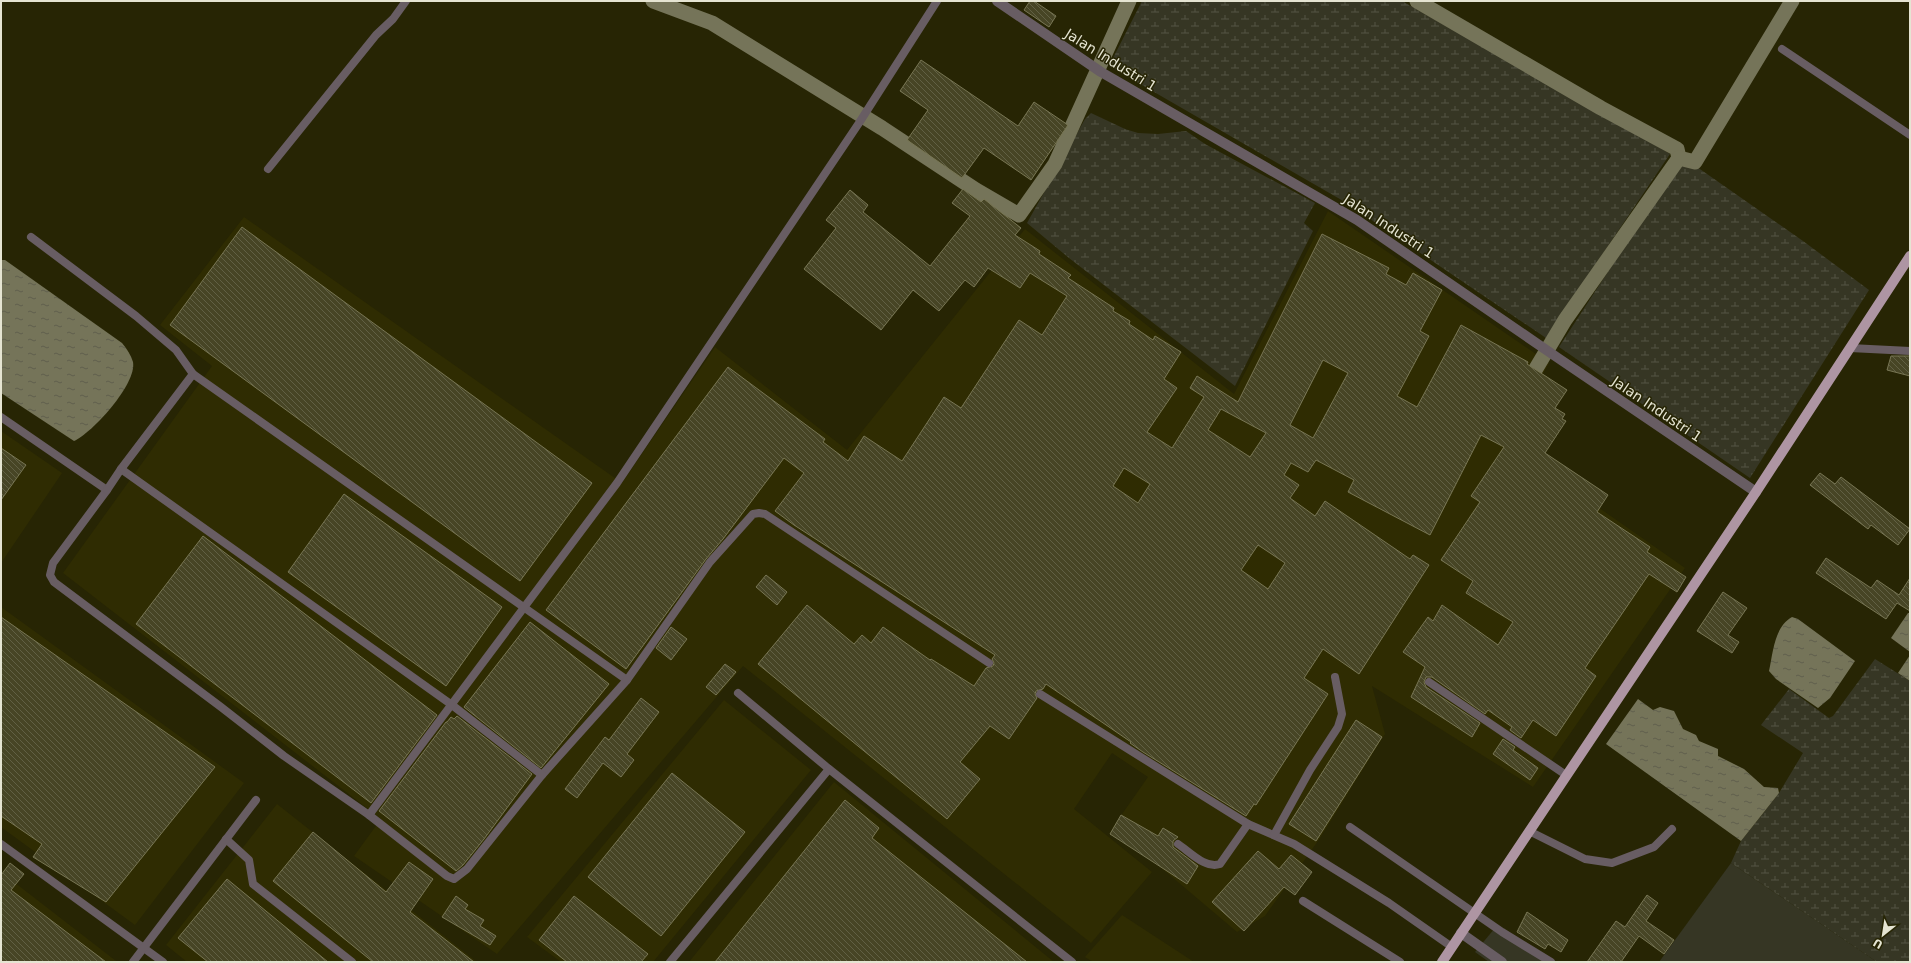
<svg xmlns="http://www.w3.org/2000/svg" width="1911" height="963" viewBox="0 0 1911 963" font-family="'DejaVu Sans',sans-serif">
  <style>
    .built { fill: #2f2c02 }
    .grass { fill: #363624 }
    .wetland { fill: url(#wetland-marsh) }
    .water { fill: url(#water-ripples) }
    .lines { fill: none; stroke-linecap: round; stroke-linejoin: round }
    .canal { stroke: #757459; stroke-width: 15 }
    .building { fill: url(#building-back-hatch); stroke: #787654; fill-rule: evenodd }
    .service { stroke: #685d63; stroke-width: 8 }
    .minor { stroke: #685d63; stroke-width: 10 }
    .primary { stroke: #ae95a3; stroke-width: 10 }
    .labels { text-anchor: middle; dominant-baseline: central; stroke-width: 3; stroke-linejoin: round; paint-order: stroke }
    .street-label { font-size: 14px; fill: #e5e4d2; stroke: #272504 }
  </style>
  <defs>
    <pattern id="wetland-marsh" width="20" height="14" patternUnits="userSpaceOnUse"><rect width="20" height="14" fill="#363624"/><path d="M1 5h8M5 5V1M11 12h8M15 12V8" fill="none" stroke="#535343"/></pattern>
    <pattern id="water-ripples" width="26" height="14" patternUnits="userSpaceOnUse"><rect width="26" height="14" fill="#757459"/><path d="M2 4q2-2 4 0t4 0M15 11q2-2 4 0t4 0" fill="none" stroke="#5f5e4d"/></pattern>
    <pattern id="building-back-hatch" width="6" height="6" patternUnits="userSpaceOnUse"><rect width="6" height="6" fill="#474525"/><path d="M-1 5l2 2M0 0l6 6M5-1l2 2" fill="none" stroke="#616044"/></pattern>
  </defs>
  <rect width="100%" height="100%" fill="#272504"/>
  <!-- built -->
  <g class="built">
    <polygon points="1328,211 1549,363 1505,442 1685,568 1533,787 1372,686 1385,734 1320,838 1265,916 1237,932 1113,827 1148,777 1112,753 1074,809 1152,872 1091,943 743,666 497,954 354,856 381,819 63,573 212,366 160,325 244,217 622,483 715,347 847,450 1025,229 1234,394"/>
    <polygon points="1,431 62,473 1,563"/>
    <polygon points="1,607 244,783 135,925 1,827"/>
    <polygon points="724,700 811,770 653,962 561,962 527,937"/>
    <polygon points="834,782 1054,962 689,962"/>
    <polygon points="277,804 477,962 187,962 166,945"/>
    <polygon points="1,872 116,961 115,962 1,962"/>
    <polygon points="1122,915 1194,962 1093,962 1085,957"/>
  </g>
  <!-- grass -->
  <g class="grass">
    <polygon points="1731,863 1877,962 1659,962"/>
    <polygon points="1495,928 1545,962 1489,962 1475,952"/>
  </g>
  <!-- wetland -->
  <g class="wetland">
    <polygon points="1142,1 1402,1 1644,137 1670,154 1546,338 1345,202 1109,66"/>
    <polygon points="1091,113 1125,129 1138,133 1158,134 1186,131 1205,144 1315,203 1304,223 1313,231 1235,386 1069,258 1027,223 1085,119"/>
    <polygon points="1683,162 1697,167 1803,241 1869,290 1750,478 1559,347 1635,230"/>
    <polygon points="1875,659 1910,681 1910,962 1877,962 1731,863 1741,841 1779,793 1803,753 1761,725 1789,689 1829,718 1833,716"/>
  </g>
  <!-- water -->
  <g class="water">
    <path d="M1 260H5L122 343C127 349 131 355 133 362 137 384 92 433 74 441L1 393Z"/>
    <polygon points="1908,613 1910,613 1910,652 1891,638"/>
    <path d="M1792 617 1798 619 1855 661 1830 698 1818 708 1776 679 1769 671C1773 653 1774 627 1792 617Z"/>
    <polygon points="1910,655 1910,681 1898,673"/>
    <polygon points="1638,699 1653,710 1660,707 1674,711 1683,729 1696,735 1699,741 1718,749 1718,756 1744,769 1764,787 1778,788 1779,793 1741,841 1606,744"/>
  </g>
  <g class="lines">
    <!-- canal -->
    <g class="canal">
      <polyline points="653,1 712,23 882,128 976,190 1019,215 1055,164 1129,1"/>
      <polyline points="1417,1 1601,108 1677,149 1679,158"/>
      <polyline points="1525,387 1565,320 1679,158 1695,162 1792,1"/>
    </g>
  </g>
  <!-- building -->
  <g class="building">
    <polygon points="1030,1 1034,1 1056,16 1049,27 1024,10"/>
    <polygon points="921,60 1018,126 1034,102 1068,125 1031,180 984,148 962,178 907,140 928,110 900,91"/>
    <path d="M963 189 981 202 984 199 1021 228 1015 235 1040 251 1039 254 1071 275 1068 278 1114 308 1113 311 1130 321 1129 324 1153 340 1155 336 1181 352 1164 379 1177 388 1147 432 1172 448 1204 397 1190 388 1197 376 1238 402 1322 234 1389 268 1386 274 1406 285 1413 273 1442 290 1420 331 1429 336 1397 396 1417 407 1461 325 1528 362 1527 364 1567 390 1555 408 1565 414 1562 419 1566 421 1545 453 1608 495 1597 512 1650 547 1647 552 1686 577 1677 592 1649 574 1585 668 1596 676 1556 736 1533 720 1521 738 1510 730 1512 727 1488 710 1485 714 1432 677H1426L1424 682 1426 687 1480 723 1472 737 1411 697 1425 667 1403 652 1428 617 1433 621 1442 605 1498 645 1513 622 1466 593 1473 581 1441 560 1480 502 1471 496 1504 447 1481 435 1430 535 1348 492 1354 480 1316 460 1308 472 1291 463 1284 475 1299 485 1290 498 1315 516 1325 501 1410 559 1413 555 1429 565 1359 674 1323 649 1304 678 1328 694 1256 805 1254 804 1246 816 1143 752 1130 743 1131 742 1046 684 1043 689 1036 691 1035 694 1037 698 1009 739 990 726 960 762 980 779 947 819 758 664 807 605 854 644 862 635 871 643 883 627 930 660 931 659 974 686 986 668 993 666 994 663 992 659 995 655 794 525 775 511 804 473 784 458 723 539 706 559 626 669 546 610 728 367 825 439 823 442 848 461 864 436 902 461 944 397 961 408 1019 320 1042 335 1067 296 1030 273 1020 288 988 268 974 287 965 280 939 311 913 290 881 330 804 269 836 228 826 220 850 190 868 205 863 212 930 266 970 216 952 203ZM1323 360 1348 373 1313 438 1290 425ZM1221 409 1266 433 1250 457 1208 430ZM1124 468 1150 484 1138 503 1113 486ZM1258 545 1285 563 1268 589 1241 570Z"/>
    <polygon points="242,227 592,483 520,581 170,325"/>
    <polygon points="1891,356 1910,356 1910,376 1887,370"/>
    <polygon points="1,448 26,465 1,500"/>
    <polygon points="1820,473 1835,484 1841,477 1910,529 1898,545 1871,525 1868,529 1810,485"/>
    <polygon points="344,494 502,607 446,686 288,572"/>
    <polygon points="203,536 437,715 371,803 136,624"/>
    <polygon points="1826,558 1871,588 1877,580 1899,595 1910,578 1910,611 1897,603 1886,619 1816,573"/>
    <polygon points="766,575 787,592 777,605 756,587"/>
    <polygon points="1723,592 1747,608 1728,635 1739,642 1732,653 1697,631"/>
    <polygon points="1,617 215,767 106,902 33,857 42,844 1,816"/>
    <polygon points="530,622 609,684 541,768 464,707"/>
    <polygon points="671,627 687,639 671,660 656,648"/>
    <polygon points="725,664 736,672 716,695 706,687"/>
    <polygon points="641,698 659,712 627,754 634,760 621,777 603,763 577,798 565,789 605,737 609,740"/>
    <polygon points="457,716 532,774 484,839 463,865 456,871 379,811 446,722 447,722 451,717 454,719"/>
    <polygon points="1356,720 1382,737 1316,841 1289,824"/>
    <polygon points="1503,739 1515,747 1513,750 1538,768 1530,780 1493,754"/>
    <polygon points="672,773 745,832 661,936 588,877"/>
    <polygon points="845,800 879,828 872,838 1027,962 715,962"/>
    <polygon points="1121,815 1158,836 1163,828 1178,837 1173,841 1173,847 1198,866 1187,884 1110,834"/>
    <polygon points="313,832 386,892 409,862 433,879 410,912 474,962 373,962 273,881"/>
    <polygon points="1258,851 1279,869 1291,855 1312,872 1295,895 1284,887 1244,931 1212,902"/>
    <polygon points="10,863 24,874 11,890 106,962 1,962 1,875"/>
    <polygon points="227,879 328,962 208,962 178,938"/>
    <polygon points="1647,895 1658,903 1646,921 1674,940 1664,954 1639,936 1621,962 1587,962 1616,921 1625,927"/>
    <polygon points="456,896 468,905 465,909 484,920 480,926 496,936 490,945 442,917"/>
    <polygon points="574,896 648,954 641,962 567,962 539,940"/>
    <polygon points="1527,912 1568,940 1561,952 1548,944 1545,949 1517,932"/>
  </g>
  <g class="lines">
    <!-- service -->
    <g class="service">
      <polyline points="1782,49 1910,135"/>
      <polyline points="268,169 376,35 393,19 406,1"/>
      <polyline points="31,237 136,316 176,350 193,374 121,469"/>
      <polyline points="1850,348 1910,351"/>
      <path d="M193 374C338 475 482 578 627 680"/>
      <polyline points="1,417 107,490 53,563 50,575 54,582 221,707 284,756 369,815 447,876 454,879 467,869 542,775 627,680 710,562 753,514 759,513 765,514 989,663"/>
      <polyline points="107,490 121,469 452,705 542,775"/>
      <polyline points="1429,682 1566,775"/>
      <polyline points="738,693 829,769 1072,962"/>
      <polyline points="1040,694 1248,824 1294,844 1389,903 1452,947"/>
      <polyline points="369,815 617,483 859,123 937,1"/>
      <polyline points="1350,827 1502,932 1551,962"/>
      <polyline points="1529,831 1585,859 1612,863 1654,847 1672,829"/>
      <polyline points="1274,835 1310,770 1338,727 1342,714 1335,677"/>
      <polyline points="226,839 249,860 253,884 352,962"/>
      <polyline points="1,844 163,962"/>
      <path d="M1178 844C1190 852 1205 869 1220 864L1248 824"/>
      <polyline points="1303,901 1400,962"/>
      <polyline points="133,962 256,800"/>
      <polyline points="670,962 829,769"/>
    </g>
    <!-- minor -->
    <g class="minor">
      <polyline points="997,1 1101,72 1357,220 1558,358 1756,492"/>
      <polyline points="1461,933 1502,962"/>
    </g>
    <!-- primary -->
    <polyline class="primary" points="1442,962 1756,492 1910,256"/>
  </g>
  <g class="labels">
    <!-- street labels -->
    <g class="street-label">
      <text transform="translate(1111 60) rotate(32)">Jalan Industri 1</text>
      <text transform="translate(1389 226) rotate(33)">Jalan Industri 1</text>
      <text transform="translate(1657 409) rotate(34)">Jalan Industri 1</text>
    </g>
  </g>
  <!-- border -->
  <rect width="1911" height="963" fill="none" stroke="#e5e4d2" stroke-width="4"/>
  <!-- north arrow -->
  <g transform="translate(1883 935) rotate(210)" stroke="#272504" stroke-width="3" paint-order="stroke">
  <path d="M0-3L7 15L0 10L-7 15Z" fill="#e5e4d2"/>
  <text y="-6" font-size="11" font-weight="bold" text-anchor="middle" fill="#e5e4d2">U</text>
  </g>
</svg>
